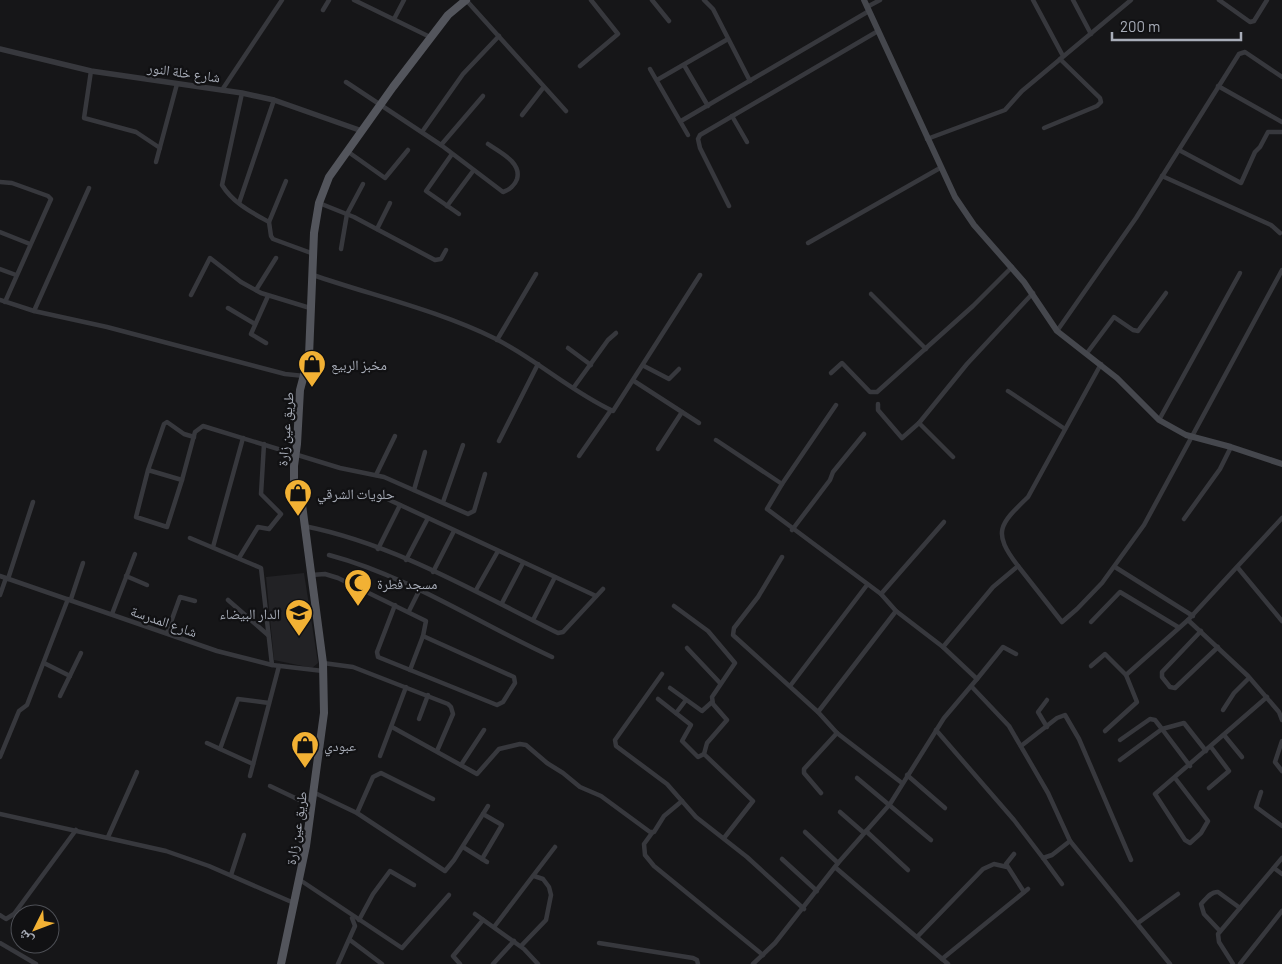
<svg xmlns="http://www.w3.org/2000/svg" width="1282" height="964" viewBox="0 0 1282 964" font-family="Barlow,'Noto Naskh Arabic',sans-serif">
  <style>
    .built { fill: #222225 }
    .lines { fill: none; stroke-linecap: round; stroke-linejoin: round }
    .minor { stroke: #37383d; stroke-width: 4.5 }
    .tertiary { stroke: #37383d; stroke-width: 5.5 }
    .secondary { stroke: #45474d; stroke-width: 6 }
    .primary { stroke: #53555c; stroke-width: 8 }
    .labels { text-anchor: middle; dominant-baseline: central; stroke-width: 4.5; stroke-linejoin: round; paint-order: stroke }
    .street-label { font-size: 14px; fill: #a8adb8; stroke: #111113 }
    .poi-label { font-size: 14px; fill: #a8adb8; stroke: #111113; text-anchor: start }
  </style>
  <rect width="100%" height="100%" fill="#161618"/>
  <!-- built -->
  <polygon class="built" points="304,573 318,663 312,668 274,660 266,577"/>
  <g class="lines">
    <!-- minor -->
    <g class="minor">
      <polyline points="354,0 430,37"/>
      <polyline points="466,0 566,111"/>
      <polyline points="652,0 669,21"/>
      <polyline points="704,0 713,9 750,81"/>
      <polyline points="1033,0 1063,56"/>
      <polyline points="1073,0 1091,34"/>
      <polyline points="1219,0 1250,22 1254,21 1267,0"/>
      <polyline points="867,7 880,0"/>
      <polyline points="323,10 329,0"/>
      <polyline points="394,19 404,0"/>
      <polyline points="684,65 708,106"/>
      <polyline points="580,66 618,34 591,0"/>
      <polyline points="650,69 688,135"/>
      <polyline points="91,71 84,118 136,132 160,148"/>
      <polyline points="657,80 728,39"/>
      <path d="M346 82 441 145 503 192C509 190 515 185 517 179 522 162 499 152 488 144"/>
      <polyline points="1218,86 1282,122"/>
      <polyline points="222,90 282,0"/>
      <path d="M242 93 222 185C233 203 251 212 269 222L271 236 273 239 314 254"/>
      <polyline points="522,115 543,88"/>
      <polyline points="732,116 747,142"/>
      <polyline points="681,121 869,11"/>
      <polyline points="1044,128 1097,106 1101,102 1100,98 1060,59"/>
      <polyline points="422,132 463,74 499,36"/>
      <polyline points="927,139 1005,110 1022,91 1131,0"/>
      <polyline points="441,145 483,96"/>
      <polyline points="1179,150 1241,183 1255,152 1260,147 1268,132 1282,132"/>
      <polyline points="347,151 385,178 408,150"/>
      <polyline points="452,154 426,191 459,214"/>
      <polyline points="156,162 177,84"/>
      <polyline points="1162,176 1271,225 1280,233"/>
      <polyline points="0,182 12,183 48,196 51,199 5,302"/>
      <polyline points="239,203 274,100"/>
      <polyline points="319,203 354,217 435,260 441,259 446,250"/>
      <polyline points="447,206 473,171"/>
      <polyline points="729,206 700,148 698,139 700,135 878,31"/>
      <polyline points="269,222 286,181"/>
      <polyline points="377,229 390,203"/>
      <polyline points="0,232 30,244"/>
      <polyline points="808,243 940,168"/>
      <polyline points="341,249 347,214 363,184"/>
      <polyline points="0,269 16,275"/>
      <path d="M313 275C374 296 437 310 496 339 537 360 572 392 613 411L700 275"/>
      <polyline points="256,290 276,258"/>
      <polyline points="871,294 926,349"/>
      <polyline points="191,295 210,258 241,282 261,293 310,308"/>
      <polyline points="0,300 34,311 107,327 285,374 304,376"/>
      <polyline points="228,308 255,324"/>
      <polyline points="34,311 89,188"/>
      <polyline points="1057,331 1136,218 1239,54 1245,52 1282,77"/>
      <polyline points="497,340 536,274"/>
      <polyline points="266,343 251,334 268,296"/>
      <polyline points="568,348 591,365"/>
      <polyline points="1087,353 1114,317 1133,330 1138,331 1166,293"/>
      <polyline points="644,366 669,379 679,369"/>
      <polyline points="831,373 842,363 870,392 877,392 973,306 1012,267"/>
      <polyline points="634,381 699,423"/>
      <polyline points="574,387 608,340 616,333"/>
      <polyline points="1008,391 1065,429"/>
      <polyline points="878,404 878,410 902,438 919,423"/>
      <polyline points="1159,420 1240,273"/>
      <polyline points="716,440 782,484"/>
      <polyline points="499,441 538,364"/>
      <polyline points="658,449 682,412"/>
      <polyline points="579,456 611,410"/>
      <polyline points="953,457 919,423 967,364 1033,293"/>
      <polyline points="148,470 182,480 167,527 136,517 148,470 164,424 167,422 184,434 194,437"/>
      <polyline points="376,475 395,436"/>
      <polyline points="182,480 195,432 203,426 340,468 384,477 468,514 474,511 485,474"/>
      <polyline points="414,490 425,452"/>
      <polyline points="383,497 596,596"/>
      <polyline points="443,502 463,445"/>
      <polyline points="1282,518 1188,620 1248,676 1279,712 1282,720"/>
      <polyline points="1184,519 1220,469 1231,447"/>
      <path d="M304 526C395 544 477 593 558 633L563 632 603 589"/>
      <polyline points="792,530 830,480 833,472 864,434"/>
      <polyline points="190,538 261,568 272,665"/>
      <polyline points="213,547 243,438"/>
      <polyline points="378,549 400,505"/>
      <path d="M329 555C408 576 478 623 552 657"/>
      <polyline points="782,557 758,597 734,628 733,635 818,712 837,733 902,783"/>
      <polyline points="239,558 258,527 269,529 281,514 261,494 264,444"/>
      <polyline points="406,560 428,518"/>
      <path d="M1018 566C992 532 999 525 1028 497L1101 364"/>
      <polyline points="1115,567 1193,616"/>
      <polyline points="1238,568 1282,621"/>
      <polyline points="433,572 454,531"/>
      <polyline points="311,575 325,574 338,578 426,621 423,636 410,670"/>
      <polyline points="0,576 217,651 272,665 323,671"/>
      <polyline points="126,576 147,585"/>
      <polyline points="8,579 33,502"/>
      <polyline points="476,590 498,551"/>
      <polyline points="881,594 944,522"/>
      <polyline points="0,595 6,578"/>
      <polyline points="71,599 83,563"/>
      <polyline points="228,600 268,635"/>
      <polyline points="502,603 523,563"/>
      <polyline points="395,605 377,652 378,657 497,705 503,702 515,683 514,677 423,636"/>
      <polyline points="674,606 708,631 735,663 712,697 713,704 727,720 707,743 704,754 753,801 724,838"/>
      <polyline points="409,611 419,591"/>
      <polyline points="112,614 135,554"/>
      <polyline points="533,620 555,577"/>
      <polyline points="1091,622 1120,592 1178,627"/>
      <polyline points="1201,631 1162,672 1162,677 1170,687 1175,688 1218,647"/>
      <polyline points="167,633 180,597 195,601"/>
      <polyline points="943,647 993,587 1018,566 1062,622 1077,609 1102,583 1144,525 1282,270"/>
      <polyline points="687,648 720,683"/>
      <polyline points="44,663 70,676"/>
      <polyline points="323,663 353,667 448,704 451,707 453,714 437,751"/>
      <polyline points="1091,666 1105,654 1126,675"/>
      <polyline points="662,674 615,740 616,746 667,784 696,817 747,857 804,909"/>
      <polyline points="977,679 1003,647 1016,654"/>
      <polyline points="790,686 867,585"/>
      <polyline points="972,687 1009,726 1048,793 1070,841 1170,964"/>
      <polyline points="670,688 702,711 712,702"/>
      <polyline points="60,696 81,653"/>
      <polyline points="658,699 691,725 682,741 698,757 704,754"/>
      <polyline points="1047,700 1038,712 1047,727"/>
      <polyline points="1223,710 1234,693 1249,678"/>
      <polyline points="818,712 896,611"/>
      <polyline points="676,713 686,700"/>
      <polyline points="419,719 428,695"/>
      <polyline points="392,727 477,774 499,749 520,744 526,745 547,763 563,773 580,787 601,796 650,832 654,832 664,816 682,801"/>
      <polyline points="936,730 1014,820 1043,858 1052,855 1070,841"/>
      <polyline points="1105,731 1137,702 1126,675 1188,620"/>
      <polyline points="1224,735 1242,757"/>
      <polyline points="1120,740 1150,719 1155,720 1162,729 1184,723 1206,751"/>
      <polyline points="1282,741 1275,762 1282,771"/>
      <polyline points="207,743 253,764"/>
      <polyline points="1021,746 1057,718 1065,715 1079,739 1131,860"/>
      <polyline points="220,749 238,699 269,703"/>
      <polyline points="380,756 406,687"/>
      <polyline points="0,757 19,711 27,705 68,599"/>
      <polyline points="1120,760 1162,729 1190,766"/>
      <polyline points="461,765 484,730"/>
      <polyline points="907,775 945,808"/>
      <polyline points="250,776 279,666"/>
      <polyline points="857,778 931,840"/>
      <polyline points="1175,778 1208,821 1201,833 1190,843 1185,840 1155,794 1267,697"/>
      <polyline points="270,786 312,806"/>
      <polyline points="1209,788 1229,771 1211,747"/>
      <polyline points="1261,792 1256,807 1282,826"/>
      <polyline points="315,793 357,813 445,871 454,860 488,806"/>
      <polyline points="821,793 804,773 804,769 837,733"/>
      <polyline points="840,812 864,833"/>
      <polyline points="357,813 373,777 381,773 433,799"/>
      <polyline points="0,814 166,851 209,866 294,903"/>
      <polyline points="866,831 908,870"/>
      <polyline points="805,832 838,863"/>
      <polyline points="652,833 644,844 645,855 654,866 763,955"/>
      <polyline points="108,837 137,772"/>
      <polyline points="463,847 487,862"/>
      <polyline points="1014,854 1006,864 1024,892"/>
      <polyline points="1043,858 1062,884"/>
      <polyline points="482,859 502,825 483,814"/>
      <polyline points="782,859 817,891"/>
      <polyline points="836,868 948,964"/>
      <polyline points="1274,868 1282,874"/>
      <polyline points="231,875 244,835"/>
      <polyline points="300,880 402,948 449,895"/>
      <polyline points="475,914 524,949 538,964"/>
      <polyline points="0,915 6,919 14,914 76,830"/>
      <polyline points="359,920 373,894 390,871 414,885"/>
      <polyline points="1138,923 1178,894"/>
      <polyline points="494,927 555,847"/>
      <path d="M1220 931 1204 914 1201 904C1206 899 1211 891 1218 892L1240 908"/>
      <polyline points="917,937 983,869 994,864 1007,867"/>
      <polyline points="350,940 382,964"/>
      <polyline points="0,943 36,964"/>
      <polyline points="599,943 693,958 697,960 698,964"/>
      <polyline points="521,946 546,920 551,895 549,887 543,879 534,876"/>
      <polyline points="942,959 1028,889"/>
      <polyline points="338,964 355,926 352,918"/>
      <polyline points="460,964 453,956 483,920"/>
      <polyline points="493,964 514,941"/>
      <polyline points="753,964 775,943 838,863 890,804 944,718 977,679 943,647 896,611 881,594 767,509 782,484 836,405"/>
      <polyline points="1233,964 1219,942 1218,934 1282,858"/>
      <polyline points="1240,964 1282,911"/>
    </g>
    <!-- tertiary -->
    <polyline class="tertiary" points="0,49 91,71 242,93 274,100 362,131"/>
    <!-- secondary -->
    <polyline class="secondary" points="864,0 955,197 974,225 1024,282 1057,331 1117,378 1159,420 1186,435 1231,447 1282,464"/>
    <!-- primary -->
    <polyline class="primary" points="281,964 306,846 324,713 323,663 301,497 294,480 294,466 297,444 300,390 309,356 314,233 319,203 329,177 393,87 448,15 466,0"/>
  </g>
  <!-- icons -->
  <defs>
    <symbol id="shop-pin" viewBox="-11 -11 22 30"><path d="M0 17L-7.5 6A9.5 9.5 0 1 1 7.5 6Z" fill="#f2b134" stroke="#111113"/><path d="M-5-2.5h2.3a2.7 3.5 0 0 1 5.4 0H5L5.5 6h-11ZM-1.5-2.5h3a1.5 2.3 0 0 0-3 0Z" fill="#111"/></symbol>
    <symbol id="mosque-pin" viewBox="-11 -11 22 30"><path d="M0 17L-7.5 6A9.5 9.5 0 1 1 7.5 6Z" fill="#f2b134" stroke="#111113"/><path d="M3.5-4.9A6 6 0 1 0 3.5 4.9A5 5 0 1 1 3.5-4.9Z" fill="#111"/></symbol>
    <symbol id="school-pin" viewBox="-11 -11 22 30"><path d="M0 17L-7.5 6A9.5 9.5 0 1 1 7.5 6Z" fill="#f2b134" stroke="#111113"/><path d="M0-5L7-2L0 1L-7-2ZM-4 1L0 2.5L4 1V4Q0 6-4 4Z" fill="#111"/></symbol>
  </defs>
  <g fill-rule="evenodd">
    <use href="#shop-pin" x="296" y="348" width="32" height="43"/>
    <use href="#shop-pin" x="282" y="477" width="32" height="43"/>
    <use href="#mosque-pin" x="342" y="567" width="32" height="43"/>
    <use href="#school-pin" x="283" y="597" width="32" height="43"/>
    <use href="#shop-pin" x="289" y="729" width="32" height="43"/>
  </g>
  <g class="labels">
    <!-- street labels -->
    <g class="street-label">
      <text transform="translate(184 72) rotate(8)">شارع خلة النور</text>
      <text transform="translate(285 429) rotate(-85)">طريق عين زارة</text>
      <text transform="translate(164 621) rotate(19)">شارع المدرسة</text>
      <text transform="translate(296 828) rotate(-81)">طريق عين زارة</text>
    </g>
    <!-- poi labels -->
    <g class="poi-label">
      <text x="331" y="364">مخبز الربيع</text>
      <text x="317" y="493">حلويات الشرقي</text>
      <text x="377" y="583">مسجد فطرة</text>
      <text x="280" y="613" text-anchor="end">الدار البيضاء</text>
      <text x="324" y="745">عبودي</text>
    </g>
  </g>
  <!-- north arrow -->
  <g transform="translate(35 929) rotate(228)"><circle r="24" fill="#111113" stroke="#4d4f55"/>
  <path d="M0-4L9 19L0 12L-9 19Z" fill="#f2b134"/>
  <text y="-8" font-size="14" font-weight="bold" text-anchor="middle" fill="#a8adb8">ش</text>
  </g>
  <!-- scale -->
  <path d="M1112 32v8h129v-8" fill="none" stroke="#a8adb8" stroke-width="2.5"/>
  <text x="1120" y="32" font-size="15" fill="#a8adb8" stroke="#111113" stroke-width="4" paint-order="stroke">200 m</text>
</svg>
